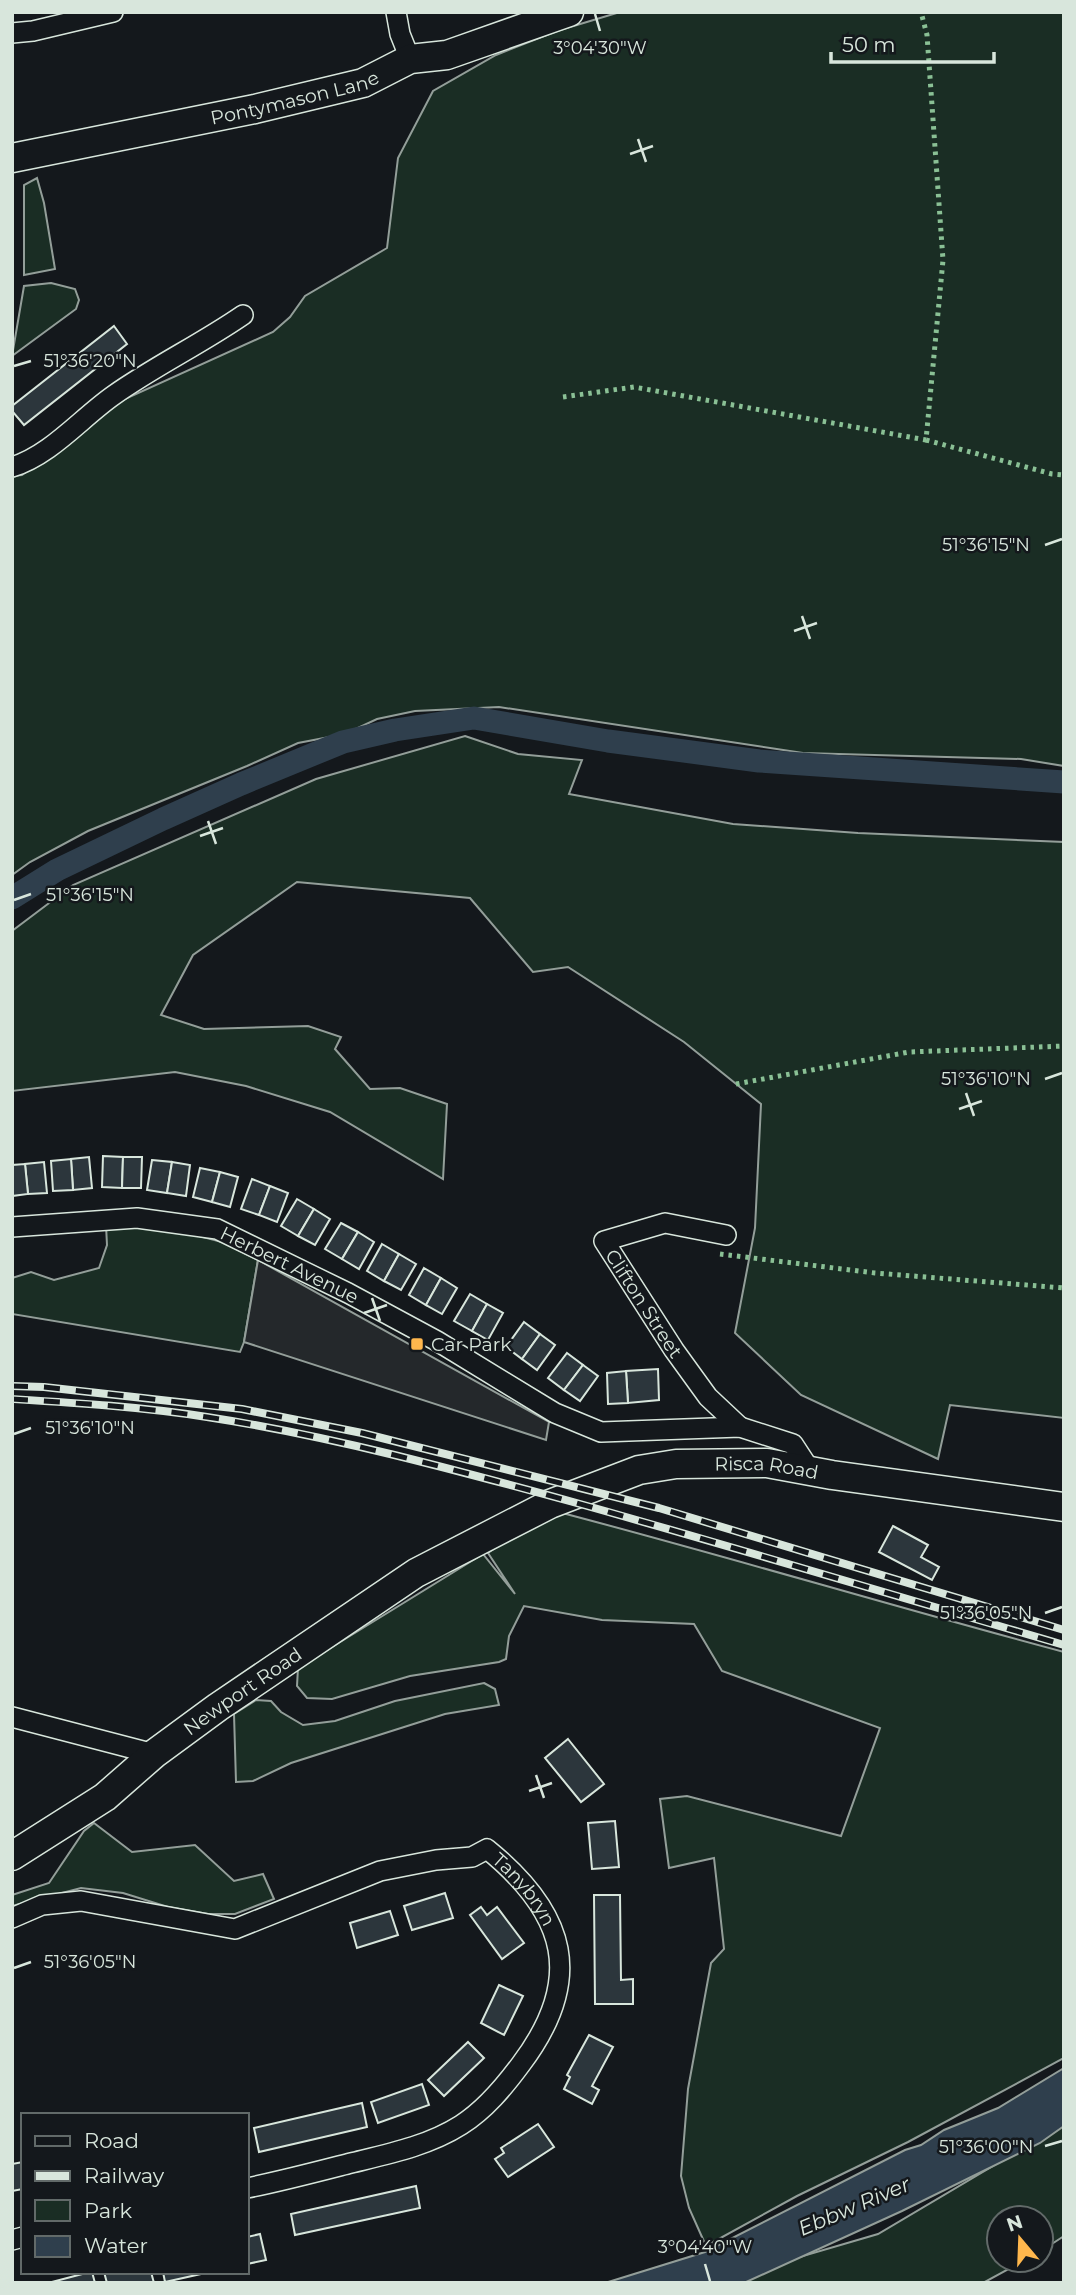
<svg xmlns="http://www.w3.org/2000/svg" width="1076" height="2295" viewBox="0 0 1076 2295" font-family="Montserrat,sans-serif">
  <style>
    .green { fill: #1a2d24; stroke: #939e99; stroke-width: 2 }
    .parking { fill: #24282b; stroke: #939e99; stroke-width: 2 }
    .water { fill: #2f3f4d; stroke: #939e99; stroke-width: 2 }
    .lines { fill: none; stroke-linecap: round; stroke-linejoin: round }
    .canal { stroke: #2f3f4d; stroke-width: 23 }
    .building { fill: #2c363c; stroke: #d8e6dc; stroke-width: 2 }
    .street-casing { stroke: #d8e6dc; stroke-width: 22 }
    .secondary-casing { stroke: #d8e6dc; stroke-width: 31 }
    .street { stroke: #14181c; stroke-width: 19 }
    .secondary { stroke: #14181c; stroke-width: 28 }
    .rail-casing { stroke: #d8e6dc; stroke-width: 8 }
    .rail { stroke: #14181c; stroke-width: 5; stroke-dasharray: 16; stroke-linecap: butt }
    .hedge { stroke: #8ac095; stroke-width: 5; stroke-dasharray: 3.5 5; stroke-linecap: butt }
    .ticks { fill: none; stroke: #d8e6dc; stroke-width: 2.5 }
    .poi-dot { fill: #ffb74d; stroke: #14181c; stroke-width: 2.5 }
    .labels { text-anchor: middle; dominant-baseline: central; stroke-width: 5; stroke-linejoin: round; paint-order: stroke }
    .street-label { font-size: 19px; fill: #d8e6dc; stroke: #14181c }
    .poi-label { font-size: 19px; fill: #d8e6dc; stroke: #14181c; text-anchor: start }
    .water-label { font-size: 21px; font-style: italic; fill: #d8e6dc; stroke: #14181c }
    .ticks-label { font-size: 18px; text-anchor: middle; fill: #d8e6dc; stroke: #14181c; stroke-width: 5; stroke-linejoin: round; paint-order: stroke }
  </style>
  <rect width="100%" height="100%" fill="#14181c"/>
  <!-- green -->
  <g class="green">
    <polygon points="620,12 1064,12 1064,766 1021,759 803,753 499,707 415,711 377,719 345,734 298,743 247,766 88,831 30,862 12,875 12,476 22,475 116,403 273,332 290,317 305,296 387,248 398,158 433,91 496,55 557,31"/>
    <polygon points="37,178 44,203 55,269 24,275 24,185"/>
    <polygon points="51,283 75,289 79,300 76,309 12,356 24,286"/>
    <polygon points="465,736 518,754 582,760 569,794 733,824 858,833 1064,842 1064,1418 950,1405 938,1459 801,1395 735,1333 755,1228 761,1104 684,1042 568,967 533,972 470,898 297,882 193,955 161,1015 204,1029 308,1026 341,1037 335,1049 370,1089 400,1088 447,1104 443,1179 330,1112 246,1086 175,1072 12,1091 12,931 73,885 316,779"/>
    <polygon points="106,1225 176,1230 222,1242 258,1260 244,1342 240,1352 12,1314 12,1278 31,1272 54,1280 99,1268 107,1245"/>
    <path d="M547 1509C720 1554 891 1606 1064 1652V2058L908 2142 797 2196 706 2246 689 2208 681 2176 688 2089 711 1963 724 1949 714 1858 669 1868 660 1799 687 1796 841 1836 880 1728 722 1671 694 1624 602 1620 524 1606 509 1636 506 1659 499 1662 410 1676 332 1699 307 1698 297 1686 298 1668 483 1554 515 1594 488 1553Z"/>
    <polygon points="484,1683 495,1689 499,1705 445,1714 291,1763 253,1781 236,1782 234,1714 256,1700 271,1701 281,1712 303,1725 335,1721 395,1701"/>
    <polygon points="94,1823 132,1852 195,1845 234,1881 263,1874 274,1899 235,1914 208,1914 168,1907 123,1893 81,1888 12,1906 12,1895 49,1883 84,1831"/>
    <polygon points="1064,2124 1064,2236 1041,2251 1041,2218 999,2218 999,2260 1025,2260 983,2283 711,2283 878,2234"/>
  </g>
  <!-- parking -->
  <polygon class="parking" points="258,1260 549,1422 546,1440 244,1342"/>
  <!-- water -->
  <polygon class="water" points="1064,2068 1064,2126 1040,2143 902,2211 744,2283 605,2283 705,2252 905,2150 921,2145 944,2130 998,2108"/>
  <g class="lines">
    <!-- canal -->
    <polyline class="canal" points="12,898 57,870 163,819 241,784 343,742 395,730 474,718 608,741 759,761 1064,782"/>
  </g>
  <!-- building -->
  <g class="building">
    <polygon points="114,326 127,344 24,425 12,411 12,406"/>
    <polygon points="103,1156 123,1157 122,1188 102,1187"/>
    <polygon points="89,1157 92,1188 73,1190 71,1159"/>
    <polygon points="123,1157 142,1157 141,1188 122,1188"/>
    <polygon points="71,1159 73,1190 53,1191 51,1161"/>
    <polygon points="152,1160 172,1162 167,1193 147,1190"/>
    <polygon points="44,1162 47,1193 28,1194 25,1164"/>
    <polygon points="172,1162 190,1165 186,1196 167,1193"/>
    <polygon points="25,1164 28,1194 12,1196 12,1165"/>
    <polygon points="200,1168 220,1172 212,1202 193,1197"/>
    <polygon points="220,1172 238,1177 230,1207 212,1202"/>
    <polygon points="252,1179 270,1186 259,1215 241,1209"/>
    <polygon points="270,1186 288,1193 277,1222 259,1215"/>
    <polygon points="297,1199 314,1209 298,1236 281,1226"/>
    <polygon points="314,1209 330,1219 315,1245 298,1236"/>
    <polygon points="341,1223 358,1232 342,1259 325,1249"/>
    <polygon points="358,1232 374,1242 359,1269 342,1259"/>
    <polygon points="382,1244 399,1254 384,1281 367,1271"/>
    <polygon points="399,1254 416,1264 401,1290 384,1281"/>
    <polygon points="424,1268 441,1278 426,1305 409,1295"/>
    <polygon points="441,1278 457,1288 442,1314 426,1305"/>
    <polygon points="470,1294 487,1304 472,1331 454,1321"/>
    <polygon points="487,1304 503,1313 488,1340 472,1331"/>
    <polygon points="524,1322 540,1334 522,1359 506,1347"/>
    <polygon points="540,1334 555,1345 537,1370 522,1359"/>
    <polygon points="567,1353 583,1365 564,1390 548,1378"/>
    <polygon points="583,1365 598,1376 580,1401 564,1390"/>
    <polygon points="658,1369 659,1400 628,1403 626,1371"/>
    <polygon points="626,1371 628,1403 608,1404 607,1373"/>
    <polygon points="893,1526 928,1545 921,1557 939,1567 932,1580 879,1552"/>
    <polygon points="568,1739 604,1784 581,1802 545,1758"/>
    <polygon points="615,1821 619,1867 592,1869 588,1823"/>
    <polygon points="445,1893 453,1918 412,1930 404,1906"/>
    <polygon points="594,1895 620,1895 621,1980 633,1979 633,2004 595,2004"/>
    <polygon points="481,1907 487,1915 497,1907 524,1943 502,1959 470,1915"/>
    <polygon points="390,1911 398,1935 357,1948 350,1923"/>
    <polygon points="499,1985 523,1996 504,2035 481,2023"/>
    <polygon points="589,2035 613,2047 592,2086 599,2090 592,2104 564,2089 570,2077 567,2075"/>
    <polygon points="468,2042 484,2058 444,2096 428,2080"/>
    <polygon points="422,2084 429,2105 378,2123 371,2102"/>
    <polygon points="362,2103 367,2127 259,2152 254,2128"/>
    <polygon points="538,2124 554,2147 508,2177 495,2159 504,2153 501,2148"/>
    <polygon points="23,2162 23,2189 12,2191 12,2164"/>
    <polygon points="416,2186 420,2208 295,2235 291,2214"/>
    <polygon points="260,2234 266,2260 247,2264 247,2237"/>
    <polygon points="90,2272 92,2272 95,2283 48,2283"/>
    <polygon points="104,2272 151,2272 154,2283 107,2283"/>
    <polygon points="163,2272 210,2272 165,2282"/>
  </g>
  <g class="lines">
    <defs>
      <g id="street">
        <polyline points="396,12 400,34 410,59"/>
        <polyline points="12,33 33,31 113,12"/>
        <path d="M12 467C51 455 81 418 114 395 155 366 201 344 243 315"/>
        <path id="s1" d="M12 1227 137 1218 217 1229 348 1293 437 1341 555 1413 601 1432 740 1427 793 1444 810 1470"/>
        <path id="s2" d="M726 1235 665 1223 604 1241 674 1350 708 1397 740 1427"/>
        <polyline points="12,1717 154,1754"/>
        <path id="s3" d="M12 1918 42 1905 81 1901 235 1929 380 1871 436 1860 472 1857 487 1849C567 1914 585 1979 521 2064 504 2087 485 2110 461 2125 428 2146 388 2154 351 2163 316 2172 282 2181 247 2188"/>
        <polyline points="12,2240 23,2237"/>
      </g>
      <g id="secondary">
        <path id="s4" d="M12 158 255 109 363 83 410 59 447 55 569 12"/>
        <path id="s5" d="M12 1856 105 1797 154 1754 218 1707 416 1573 550 1504 639 1470 676 1464 767 1463 832 1475 1064 1507"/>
      </g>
    </defs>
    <!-- street casing -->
    <use href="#street" class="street-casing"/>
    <!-- secondary casing -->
    <use href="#secondary" class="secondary-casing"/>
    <!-- street -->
    <use href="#street" class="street"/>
    <!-- secondary -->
    <use href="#secondary" class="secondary"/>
    <defs>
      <g id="rail">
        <polyline points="12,1386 44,1387 242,1409 362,1433 659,1508 1064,1630"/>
        <path d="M12 1399C77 1403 143 1407 207 1417 331 1436 452 1469 573 1502 737 1548 900 1597 1064 1645"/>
      </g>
    </defs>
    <!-- rail casing -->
    <use href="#rail" class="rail-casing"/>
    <!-- rail -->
    <use href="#rail" class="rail"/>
    <!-- hedge -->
    <g class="hedge">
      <polyline points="563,397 634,387 926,440 943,260 927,35 921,12"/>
      <polyline points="926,440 1052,474 1064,475"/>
      <polyline points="736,1084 909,1052 1064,1046"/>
      <polyline points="720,1254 875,1273 1064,1288"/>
    </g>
  </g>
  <!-- ticks -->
  <path class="ticks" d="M595 14 600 31M638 139 646 162M630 154 653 146M14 366 31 361M1045 545 1062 539M802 616 810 639M794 631 817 623M208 821 216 844M200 836 223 828M14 900 31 894M1045 1079 1062 1073M966 1093 974 1116M959 1109 982 1101M372 1298 380 1321M364 1313 387 1305M14 1434 31 1428M1045 1613 1062 1607M536 1775 544 1798M529 1791 552 1783M14 1968 31 1962M1045 2146 1062 2141M705 2264 710 2281"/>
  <!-- markers -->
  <rect class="poi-dot" x="410" y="1337" width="14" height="14" rx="3.5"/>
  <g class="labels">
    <!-- street labels -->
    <g class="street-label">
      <text stroke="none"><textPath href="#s4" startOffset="289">Pontymason Lane</textPath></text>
      <text stroke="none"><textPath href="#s1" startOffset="287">Herbert Avenue</textPath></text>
      <text stroke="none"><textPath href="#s2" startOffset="200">Clifton Street</textPath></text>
      <text stroke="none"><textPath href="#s5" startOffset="868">Risca Road</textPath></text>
      <text stroke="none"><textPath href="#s5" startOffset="284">Newport Road</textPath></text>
      <text stroke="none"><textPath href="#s3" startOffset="550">Tanybryn</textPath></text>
    </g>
    <!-- poi labels -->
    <g class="poi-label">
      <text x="431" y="1344">Car Park</text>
    </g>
    <!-- water labels -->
    <g class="water-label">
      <text transform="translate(854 2206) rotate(-23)">Ebbw River</text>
    </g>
  </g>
  <g class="ticks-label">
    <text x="600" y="54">3°04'30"W</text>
    <text x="90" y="367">51°36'20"N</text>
    <text x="986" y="551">51°36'15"N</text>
    <text x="90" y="901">51°36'15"N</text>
    <text x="986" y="1085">51°36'10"N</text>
    <text x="90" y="1434">51°36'10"N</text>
    <text x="986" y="1619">51°36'05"N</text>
    <text x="90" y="1968">51°36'05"N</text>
    <text x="986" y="2153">51°36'00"N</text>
    <text x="705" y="2253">3°04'40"W</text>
  </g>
  <!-- border -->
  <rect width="1076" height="2295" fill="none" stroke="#d8e6dc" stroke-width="28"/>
  <!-- legend -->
  <rect x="21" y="2113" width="228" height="161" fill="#14181c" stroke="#626a69" stroke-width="2"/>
  <rect x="35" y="2136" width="35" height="10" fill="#14181c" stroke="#626a69" stroke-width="2"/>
  <text x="84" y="2148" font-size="21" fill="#d8e6dc">Road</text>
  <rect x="35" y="2171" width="35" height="10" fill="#d8e6dc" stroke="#626a69" stroke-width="2"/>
  <text x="84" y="2183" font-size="21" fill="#d8e6dc">Railway</text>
  <rect x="35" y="2200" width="35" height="21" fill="#1a2d24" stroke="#626a69" stroke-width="2"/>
  <text x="84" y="2218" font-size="21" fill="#d8e6dc">Park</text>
  <rect x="35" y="2236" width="35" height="21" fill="#2f3f4d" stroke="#626a69" stroke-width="2"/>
  <text x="84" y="2253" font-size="21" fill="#d8e6dc">Water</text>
  <!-- north arrow -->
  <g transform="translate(1020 2239) rotate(341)"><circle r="33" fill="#14181c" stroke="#626a69" stroke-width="2"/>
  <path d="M0-5L12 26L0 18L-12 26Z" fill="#ffb74d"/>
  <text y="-10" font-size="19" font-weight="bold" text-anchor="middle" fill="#d8e6dc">N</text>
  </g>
  <!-- scale -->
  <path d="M831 52v10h163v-10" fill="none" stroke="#d8e6dc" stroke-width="3.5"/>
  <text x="842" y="52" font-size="21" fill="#d8e6dc" stroke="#14181c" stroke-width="5" paint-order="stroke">50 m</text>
</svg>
